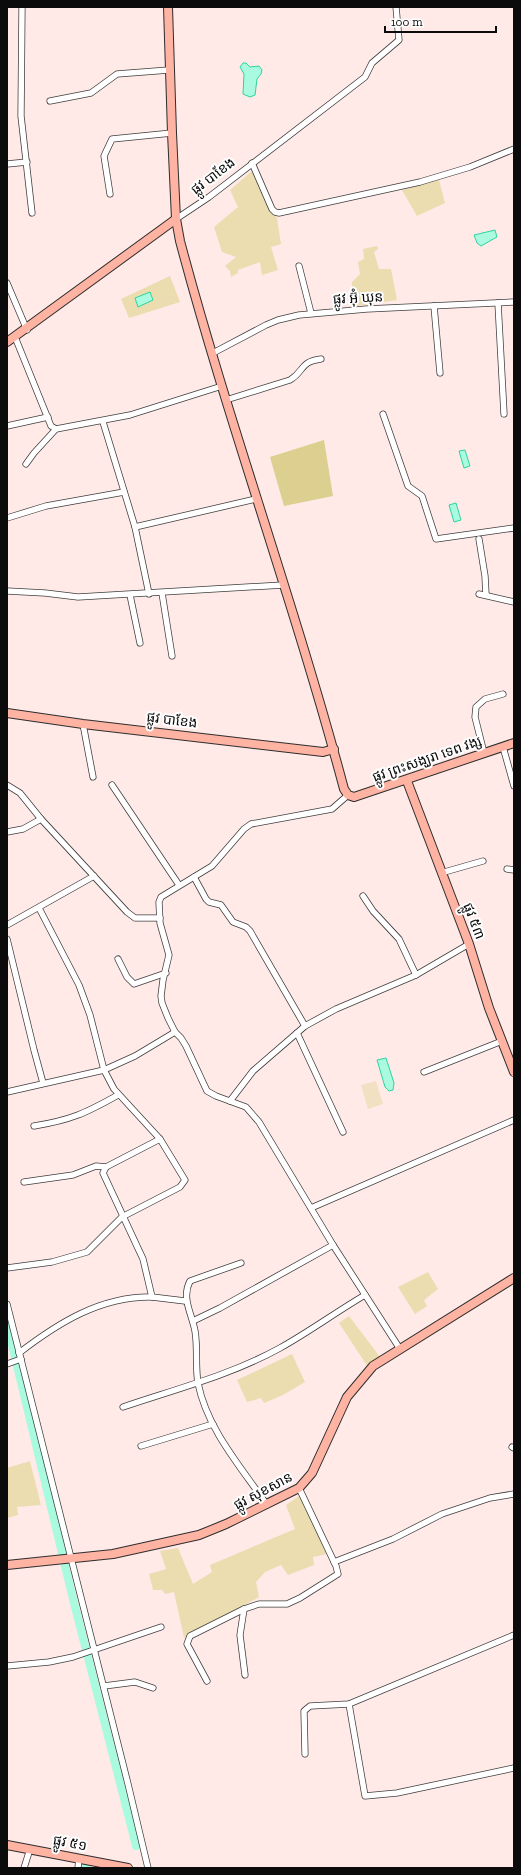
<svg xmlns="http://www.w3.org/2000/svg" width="521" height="1875" viewBox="0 0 521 1875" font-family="'Zilla Slab','Noto Sans Khmer',serif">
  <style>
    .green { fill: #ebddb0 }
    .forest { fill: #ddcf8f }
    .pitch { fill: #f2e0c3 }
    .water { fill: #a9fade; stroke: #2cd59f }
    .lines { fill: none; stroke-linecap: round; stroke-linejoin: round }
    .canal { stroke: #a9fade; stroke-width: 8 }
    .street-casing { stroke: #3e3e3e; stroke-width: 7 }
    .secondary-casing { stroke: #2d2d2d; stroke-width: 10 }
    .street { stroke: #fff; stroke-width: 5.5 }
    .secondary { stroke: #ffb3a3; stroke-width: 8 }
    .labels { text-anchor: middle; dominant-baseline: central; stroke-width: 4; stroke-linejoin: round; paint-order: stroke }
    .street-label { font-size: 14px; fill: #0b0b0b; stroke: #fff }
  </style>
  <rect width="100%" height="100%" fill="#ffeae8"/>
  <!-- green -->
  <g class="green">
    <polygon points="252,171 266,204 277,218 281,244 271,247 278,270 262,275 260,262 238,270 238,273 231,277 230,271 225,266 236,257 222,252 214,227 238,207 230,190"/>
    <polygon points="439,180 445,203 417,216 402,190"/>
    <polygon points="377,246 378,249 374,252 379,269 391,269 397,300 356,306 353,300 352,282 360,274 358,262 364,259 363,249"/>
    <polygon points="170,276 180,302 129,318 121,299"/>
    <polygon points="428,1272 438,1289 424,1300 427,1306 415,1314 398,1287"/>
    <polygon points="349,1316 380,1357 368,1367 339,1323"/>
    <polygon points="292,1354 305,1382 283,1395 264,1403 261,1398 247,1402 237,1380"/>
    <polygon points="30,1461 41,1505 17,1507 18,1515 7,1518 7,1468"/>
    <polygon points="302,1494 327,1554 313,1557 314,1565 288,1575 281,1565 265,1572 256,1582 259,1597 184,1638 174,1592 165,1594 162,1590 153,1590 149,1574 166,1569 160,1551 178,1548 193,1584 212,1572 210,1565 295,1529 286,1505"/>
  </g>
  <!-- forest -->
  <polygon class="forest" points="324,440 333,496 284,506 270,457"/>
  <!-- pitch -->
  <polygon class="pitch" points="376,1081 383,1104 368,1109 361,1085"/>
  <!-- water -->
  <g class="water">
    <polygon points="243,63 246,63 250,67 259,66 262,70 261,74 257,79 255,95 250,97 243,94 244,74 240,67"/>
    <polygon points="495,230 497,237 481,246 477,243 474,235"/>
    <polygon points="150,292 153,300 138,307 135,298"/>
    <polygon points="465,450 470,466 464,468 459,451"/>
    <polygon points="456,503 461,520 454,522 449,505"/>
    <polygon points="386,1058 394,1083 393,1090 389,1091 385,1087 377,1060"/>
  </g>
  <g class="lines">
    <!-- canal -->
    <g class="canal">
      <polyline points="7,1324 72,1595 136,1846"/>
      <polyline points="84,1868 87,1868"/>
    </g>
    <defs>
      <g id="street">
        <polyline points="22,7 21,116 32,213"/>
        <polyline points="50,101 91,93 117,74 169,70"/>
        <polyline points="252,163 272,209 275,212 279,213 420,182 470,167 514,149"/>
        <polyline points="7,164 27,162"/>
        <polyline points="110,194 104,156 112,139 172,133"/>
        <polyline points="176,219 209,197 365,77 372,63 399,40 396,7"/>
        <polyline points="299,266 311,313"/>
        <polyline points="7,283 27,330"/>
        <polyline points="498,303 504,414"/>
        <polyline points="434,306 440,373"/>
        <polyline points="15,337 51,426 56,429"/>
        <polyline points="213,353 266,325 278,320 299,315 367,309 514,302"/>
        <path d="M226 400 290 380C305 371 299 362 321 359"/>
        <polyline points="383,414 408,486 422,496 436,539 514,528"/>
        <polyline points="103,422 135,527 149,594"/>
        <polyline points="7,426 48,417"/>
        <polyline points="26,464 34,453 56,429 130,415 222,386"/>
        <polyline points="7,518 46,506 124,492"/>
        <polyline points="135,527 256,499"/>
        <polyline points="479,539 485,576 486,595"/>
        <polyline points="7,591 45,593 78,597 283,585"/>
        <polyline points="162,593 172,656"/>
        <polyline points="479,594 514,602"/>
        <polyline points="130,595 140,643"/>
        <polyline points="83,724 93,777"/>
        <polyline points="503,747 514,786"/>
        <polyline points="484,753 475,717 476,707 485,699 503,694"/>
        <polyline points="7,785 20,793 41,819 127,912 135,918 160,918"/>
        <polyline points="112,785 179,885"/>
        <polyline points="348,795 332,809 251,824 244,829 212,866 161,897 159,902 160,923 169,955 163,980 161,996 162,1003 168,1018 175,1032 181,1038 186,1046 207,1091 216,1096 246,1107 259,1122 333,1245 400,1349"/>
        <polyline points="7,832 23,829 41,819"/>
        <polyline points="507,869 514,870"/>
        <polyline points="441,873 483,861"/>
        <polyline points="194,877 206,899 209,902 221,905 233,922 246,927 250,931 305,1026"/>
        <polyline points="363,896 373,911 399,939 416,975"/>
        <polyline points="7,925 94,876"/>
        <polyline points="7,939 34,1050 43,1083"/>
        <polyline points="118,959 127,977 134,984 166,973"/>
        <polyline points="297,1033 343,1132"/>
        <polyline points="424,1072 502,1041"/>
        <polyline points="7,1092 104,1070 135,1056 175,1032"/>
        <polyline points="230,1101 253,1071 305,1026 336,1009 416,975 469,944"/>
        <path d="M34 1126C71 1120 86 1113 118 1095"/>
        <polyline points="160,1139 106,1167 103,1173 143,1259 152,1297 185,1301"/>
        <polyline points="24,1182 73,1175 96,1166 106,1167"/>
        <polyline points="311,1208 514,1120"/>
        <path d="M241 1263 190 1281C181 1298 192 1314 195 1331 198 1348 195 1366 198 1383 207 1429 241 1467 267 1505"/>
        <polyline points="7,1268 52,1262 87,1252 122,1217 180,1187 185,1180 160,1139 114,1089 104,1070 90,1015 79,985 39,908"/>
        <polyline points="7,1304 128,1784 148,1868"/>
        <polyline points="193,1321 220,1308 333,1245"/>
        <path d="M19 1353C58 1323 101 1296 152 1297"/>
        <polyline points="7,1364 21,1359"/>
        <path d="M123 1407C176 1389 231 1375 280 1348 309 1332 336 1312 365 1295"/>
        <polyline points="141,1446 213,1424"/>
        <polyline points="512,1447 514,1448"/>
        <polyline points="334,1562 393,1539 442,1514 490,1498 514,1494"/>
        <polyline points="244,1609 240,1635 245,1675"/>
        <polyline points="7,1666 49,1662 73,1657 161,1627"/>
        <polyline points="207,1681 187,1644 190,1636 244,1609 259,1604 287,1604 300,1598 338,1574 336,1566 299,1488"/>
        <polyline points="104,1686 135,1682 153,1688"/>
        <polyline points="349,1704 365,1796 397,1793 514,1768"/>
        <polyline points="305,1754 304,1711 310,1706 349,1704 514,1635"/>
        <polyline points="24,1868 30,1849"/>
        <polyline points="78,1868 79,1858"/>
      </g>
      <g id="secondary">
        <path d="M168 7 172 133 176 219 180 241C229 425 295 605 344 789L348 795 354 797 514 743"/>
        <polyline points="7,342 176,219"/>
        <polyline points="7,713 83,724 323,752 334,749"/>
        <polyline points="407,781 469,944 489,1008 514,1072"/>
        <polyline points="7,1565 113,1554 199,1535 226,1524 299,1488 312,1473 347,1397 373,1366 514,1278"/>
        <polyline points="7,1845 128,1868"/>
      </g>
    </defs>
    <!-- street casing -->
    <use href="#street" class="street-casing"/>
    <!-- secondary casing -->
    <use href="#secondary" class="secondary-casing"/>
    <!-- street -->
    <use href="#street" class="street"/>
    <!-- secondary -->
    <use href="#secondary" class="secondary"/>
  </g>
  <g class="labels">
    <!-- street labels -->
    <g class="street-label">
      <text transform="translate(213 176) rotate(-37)">ផ្លូវ បាខែង</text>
      <text transform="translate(358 298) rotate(-3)">ផ្លូវ អ៊ុំ ឃុន</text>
      <text transform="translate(172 720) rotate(7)">ផ្លូវ បាខែង</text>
      <text transform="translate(427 759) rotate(-19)">ផ្លូវ ព្រះសង្ឃរា ទេព វង្ស</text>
      <text transform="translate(474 921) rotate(69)">ផ្លូវ ៥៣</text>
      <text transform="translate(263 1491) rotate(-28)">ផ្លូវ សុខសាន</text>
      <text transform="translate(70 1843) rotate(11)">ផ្លូវ ៥១</text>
    </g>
  </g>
  <!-- border -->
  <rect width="521" height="1875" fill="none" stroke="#0b0b0b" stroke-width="16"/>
  <!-- scale -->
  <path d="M385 26v6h111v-6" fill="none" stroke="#0b0b0b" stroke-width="2"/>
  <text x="391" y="26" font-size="12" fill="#0b0b0b" stroke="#ffffff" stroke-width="3" paint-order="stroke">100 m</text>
</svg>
